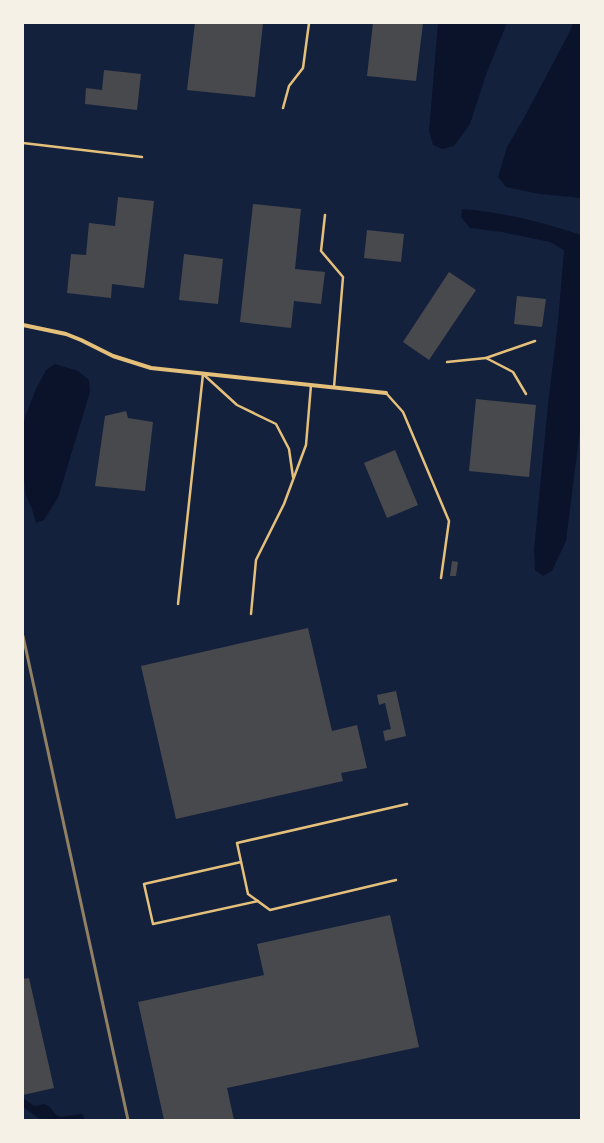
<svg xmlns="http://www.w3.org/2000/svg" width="604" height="1143" viewBox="0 0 604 1143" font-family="Rubik,sans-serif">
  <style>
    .water { fill: #0b132b }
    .building { fill: #48494c }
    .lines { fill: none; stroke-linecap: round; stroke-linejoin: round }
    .service { stroke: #e5c07b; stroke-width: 2.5 }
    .minor { stroke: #e5c07b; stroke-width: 4 }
    .rail { stroke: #918062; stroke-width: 3 }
  </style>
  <rect width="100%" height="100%" fill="#14213d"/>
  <!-- water -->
  <g class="water">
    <polygon points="438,23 507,23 487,72 470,124 454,146 442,149 433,145 429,131"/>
    <polygon points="573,23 581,23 581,198 540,194 506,187 498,177 507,147 524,118 570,31"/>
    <path d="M462 209C502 212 543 222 581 235V422L566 541 552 571 543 576 535 570 534 550 548 404 558 322 564 250 550 242 502 232 470 228 461 217Z"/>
    <polygon points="55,364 78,371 89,380 90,392 58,498 44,520 36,523 32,509 26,496 23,471 23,427 25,417 36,389 46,370"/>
    <polygon points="23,1098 34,1106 45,1104 51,1108 55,1114 61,1117 82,1114 85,1120 41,1120 23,1107"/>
  </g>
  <!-- building -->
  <g class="building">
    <polygon points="195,23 263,23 255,97 187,90"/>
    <polygon points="373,23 423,23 416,81 367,76"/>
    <polygon points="104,70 141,74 137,110 85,104 86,88 102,90"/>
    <polygon points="118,197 154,201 144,288 112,284 111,298 67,293 71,254 86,255 89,223 115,226"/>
    <polygon points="253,204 301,209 295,269 325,272 321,304 294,301 291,328 240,322"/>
    <polygon points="367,230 404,234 401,262 364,258"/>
    <polygon points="184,254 223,259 218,304 179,300"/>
    <polygon points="449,272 476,290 429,360 403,342"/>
    <polygon points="517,296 546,299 542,327 514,324"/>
    <polygon points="476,399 536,405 529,477 469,471"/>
    <polygon points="126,411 128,418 153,422 145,491 95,486 105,416"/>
    <polygon points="395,450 418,505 387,518 364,463"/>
    <polygon points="452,561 458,562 456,576 450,576"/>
    <polygon points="308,628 332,731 357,725 367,768 341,773 343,781 176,819 141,666"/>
    <polygon points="396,691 406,736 385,741 383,731 391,729 385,703 379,705 377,695"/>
    <polygon points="390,915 419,1047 227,1088 234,1120 164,1120 138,1002 264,975 257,944"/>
    <polygon points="29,978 54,1088 23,1095 23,979"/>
  </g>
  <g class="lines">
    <!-- service -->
    <g class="service">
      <polyline points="283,108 289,86 303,68 309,23"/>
      <polyline points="23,143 142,157"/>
      <polyline points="325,215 321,251 343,277 334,387"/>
      <polyline points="447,362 486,358"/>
      <polyline points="203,374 237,405 276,424 289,449 293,477"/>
      <polyline points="386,393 403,412 449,521 441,578"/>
      <polyline points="526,394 513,372 486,358 535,341"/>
      <polyline points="178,604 203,374"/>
      <polyline points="251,614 256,560 284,504 306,445 311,385"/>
      <polyline points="241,862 144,884 153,924 258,901"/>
      <polyline points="396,880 270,910 248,894 237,843 407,804"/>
    </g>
    <!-- minor -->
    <polyline class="minor" points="23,325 66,334 81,340 113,356 151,368 386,393"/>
    <!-- rail -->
    <polyline class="rail" points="23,636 128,1120"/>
  </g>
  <!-- border -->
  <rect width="604" height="1143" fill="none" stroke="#f6f1e7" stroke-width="48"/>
</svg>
